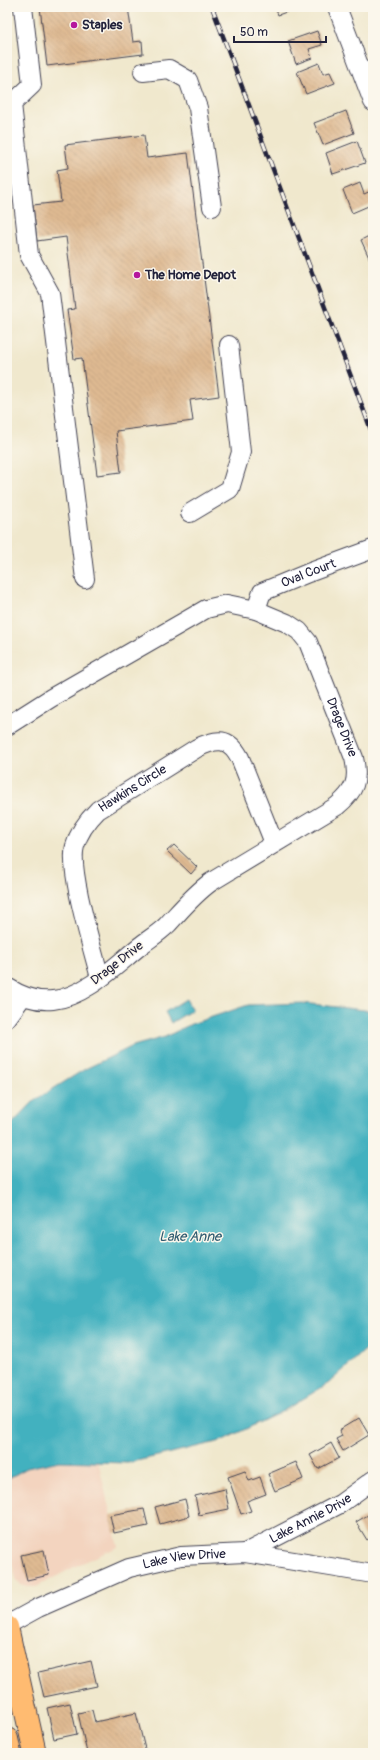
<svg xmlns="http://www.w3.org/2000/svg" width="380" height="1760" viewBox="0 0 380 1760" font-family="Pangolin,sans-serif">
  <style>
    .built { fill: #f3d4bf }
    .water { fill: #43b1bf; stroke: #326a7d }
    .building { fill: url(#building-back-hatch) }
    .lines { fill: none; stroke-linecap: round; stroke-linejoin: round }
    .minor-casing { stroke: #414051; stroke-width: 20 }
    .major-casing { stroke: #414051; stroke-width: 24 }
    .minor { stroke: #fff; stroke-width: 18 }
    .major { stroke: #ffbb71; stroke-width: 22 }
    .rail-casing { stroke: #22223b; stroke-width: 4.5 }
    .rail { stroke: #fbf7ec; stroke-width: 3; stroke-dasharray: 9; stroke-linecap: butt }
    .poi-dot { fill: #b5179e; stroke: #fbf7ec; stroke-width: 1.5 }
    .labels { text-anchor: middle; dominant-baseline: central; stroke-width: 3; stroke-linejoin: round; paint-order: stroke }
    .poi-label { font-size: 13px; font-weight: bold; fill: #22223b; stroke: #fbf7ec; text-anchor: start }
    .street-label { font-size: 13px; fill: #22223b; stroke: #fbf7ec }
    .water-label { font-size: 14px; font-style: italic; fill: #2f5b70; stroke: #fbf7ec }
  </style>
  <defs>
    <pattern id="building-back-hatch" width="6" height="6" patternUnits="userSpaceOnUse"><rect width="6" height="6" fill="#dfba92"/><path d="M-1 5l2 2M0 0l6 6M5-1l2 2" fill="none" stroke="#bfa07f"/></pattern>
  </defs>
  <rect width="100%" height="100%" fill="#fbf7ec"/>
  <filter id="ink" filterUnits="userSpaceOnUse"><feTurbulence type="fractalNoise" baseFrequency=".025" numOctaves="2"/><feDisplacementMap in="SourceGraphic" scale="8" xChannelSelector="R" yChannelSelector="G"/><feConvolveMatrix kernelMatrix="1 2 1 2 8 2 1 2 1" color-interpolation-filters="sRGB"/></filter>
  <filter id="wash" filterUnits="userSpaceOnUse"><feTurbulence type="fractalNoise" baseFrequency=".012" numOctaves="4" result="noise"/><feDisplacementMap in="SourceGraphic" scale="16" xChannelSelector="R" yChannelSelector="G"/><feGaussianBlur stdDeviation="0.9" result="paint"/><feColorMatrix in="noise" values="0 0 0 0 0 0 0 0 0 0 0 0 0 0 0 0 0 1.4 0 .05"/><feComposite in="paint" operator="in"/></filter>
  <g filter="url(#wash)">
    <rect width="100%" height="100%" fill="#f0e8cd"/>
    <!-- built -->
    <polygon class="built" points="75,1360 118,1547 80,1564 36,1587 28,1587 21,1585 16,1579 7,1544 7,1402"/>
    <!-- water -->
    <g class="water">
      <polygon points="186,999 192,1010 171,1023 165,1012"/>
      <polygon points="302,1003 373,1011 373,1343 329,1383 283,1411 221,1441 128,1463 59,1461 27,1468 7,1479 7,1129 35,1100 85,1069 133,1046 165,1037 191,1024 248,1005"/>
    </g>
    <g id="blocks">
      <!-- building -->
      <g class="building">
        <polygon points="40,7 128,7 133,42 142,41 143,54 47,66"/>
        <polygon points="275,7 300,7 278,15"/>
        <polygon points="372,7 373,7 373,19 369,8"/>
        <polygon points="317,31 322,45 309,49 312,58 296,64 288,41"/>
        <polygon points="319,63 323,74 330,72 335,83 306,94 297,72"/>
        <polygon points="346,111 354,133 323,145 314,123"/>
        <polygon points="144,135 147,158 188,153 219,396 190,400 193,421 116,431 121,472 97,475 82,358 74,359 67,310 75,309 66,237 37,241 33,205 61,202 57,170 68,168 65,145"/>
        <polygon points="357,141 365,163 333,174 326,153"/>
        <polygon points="360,183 364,194 373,190 373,204 352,213 343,190"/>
        <polygon points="373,234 373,261 371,262 361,240"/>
        <polygon points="174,845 197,867 191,874 167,851"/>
        <polygon points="359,1418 369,1435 343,1451 336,1439 342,1436 339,1430"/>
        <polygon points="331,1443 339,1458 318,1469 310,1455"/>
        <polygon points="296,1462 303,1479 275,1491 268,1474"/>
        <polygon points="245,1471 249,1481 260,1477 266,1494 247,1501 251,1511 241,1514 228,1477"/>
        <polygon points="225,1489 229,1509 199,1515 195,1496"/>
        <polygon points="185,1499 189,1516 160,1524 155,1507"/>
        <polygon points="144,1509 148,1526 114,1533 110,1515"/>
        <polygon points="373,1512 373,1536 367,1540 356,1522"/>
        <polygon points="44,1550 49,1575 27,1580 21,1555"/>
        <polygon points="91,1661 97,1686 44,1697 38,1673"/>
        <polygon points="70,1703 77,1734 54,1739 47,1708"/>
        <polygon points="92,1710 95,1722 136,1713 146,1753 87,1753 78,1713"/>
      </g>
    </g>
  </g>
  <g filter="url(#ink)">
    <use href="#blocks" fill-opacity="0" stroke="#414051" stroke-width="1"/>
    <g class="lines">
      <defs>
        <g id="minor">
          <polyline points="23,7 32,85 12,104 29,255 50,293 85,579"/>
          <polyline points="337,7 373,102"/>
          <polyline points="143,72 169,69 188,80 198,108 212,207"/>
          <polyline points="190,513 230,489 241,452 229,345"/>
          <path id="s1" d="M256 610 262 592 308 573 373 549"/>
          <path id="s2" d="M7 726 51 698 187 620 206 609 227 604 256 610 287 623 299 631 308 642 354 758C359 780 355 791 337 806L211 882C194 894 181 910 167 925 159 933 149 939 140 946 116 965 85 997 53 1000 36 1002 21 996 7 987"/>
          <path id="s3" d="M100 978C93 950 68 870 75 846 79 831 88 820 98 810L197 748C217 738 229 737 240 758L274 843"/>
          <polyline points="7,1018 23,996"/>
          <path id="s4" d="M245 1553 340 1504 373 1480"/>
          <path id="s5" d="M7 1625 38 1608 129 1568 181 1556 245 1553 373 1574"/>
        </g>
        <g id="major">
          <polyline points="7,1627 35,1753"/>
          <polyline points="7,1739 10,1753"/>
        </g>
      </defs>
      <!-- minor casing -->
      <use href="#minor" class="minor-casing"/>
      <!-- major casing -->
      <use href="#major" class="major-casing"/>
      <!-- minor -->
      <use href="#minor" class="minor"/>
      <!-- major -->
      <use href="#major" class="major"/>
      <defs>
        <polyline id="rail" points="212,7 373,435"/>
      </defs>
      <!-- rail casing -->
      <use href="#rail" class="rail-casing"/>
      <!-- rail -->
      <use href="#rail" class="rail"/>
    </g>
  </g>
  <!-- markers -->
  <g class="poi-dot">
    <circle cx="74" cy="25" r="4"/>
    <circle cx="137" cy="275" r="4"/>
  </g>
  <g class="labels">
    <!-- poi labels -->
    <g class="poi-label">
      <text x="82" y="25">Staples</text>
      <text x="145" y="275">The Home Depot</text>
    </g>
    <!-- street labels -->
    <g class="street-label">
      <text stroke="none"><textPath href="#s1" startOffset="69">Oval Court</textPath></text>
      <text stroke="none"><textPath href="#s2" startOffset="436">Drage Drive</textPath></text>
      <text stroke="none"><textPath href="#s3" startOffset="219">Hawkins Circle</textPath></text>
      <text transform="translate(117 963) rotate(-38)">Drage Drive</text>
      <text stroke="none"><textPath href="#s4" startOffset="74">Lake Annie Drive</textPath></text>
      <text stroke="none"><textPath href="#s5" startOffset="191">Lake View Drive</textPath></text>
    </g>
    <!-- water labels -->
    <g class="water-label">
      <text x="190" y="1236">Lake Anne</text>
    </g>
  </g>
  <!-- margin -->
  <rect width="380" height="1760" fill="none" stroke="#fbf7ec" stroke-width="24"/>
  <!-- scale -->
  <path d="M234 36v6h92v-6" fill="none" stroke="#22223b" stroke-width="2"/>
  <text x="240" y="36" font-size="12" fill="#22223b" stroke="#fbf7ec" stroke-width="3" paint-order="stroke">50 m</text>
</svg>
